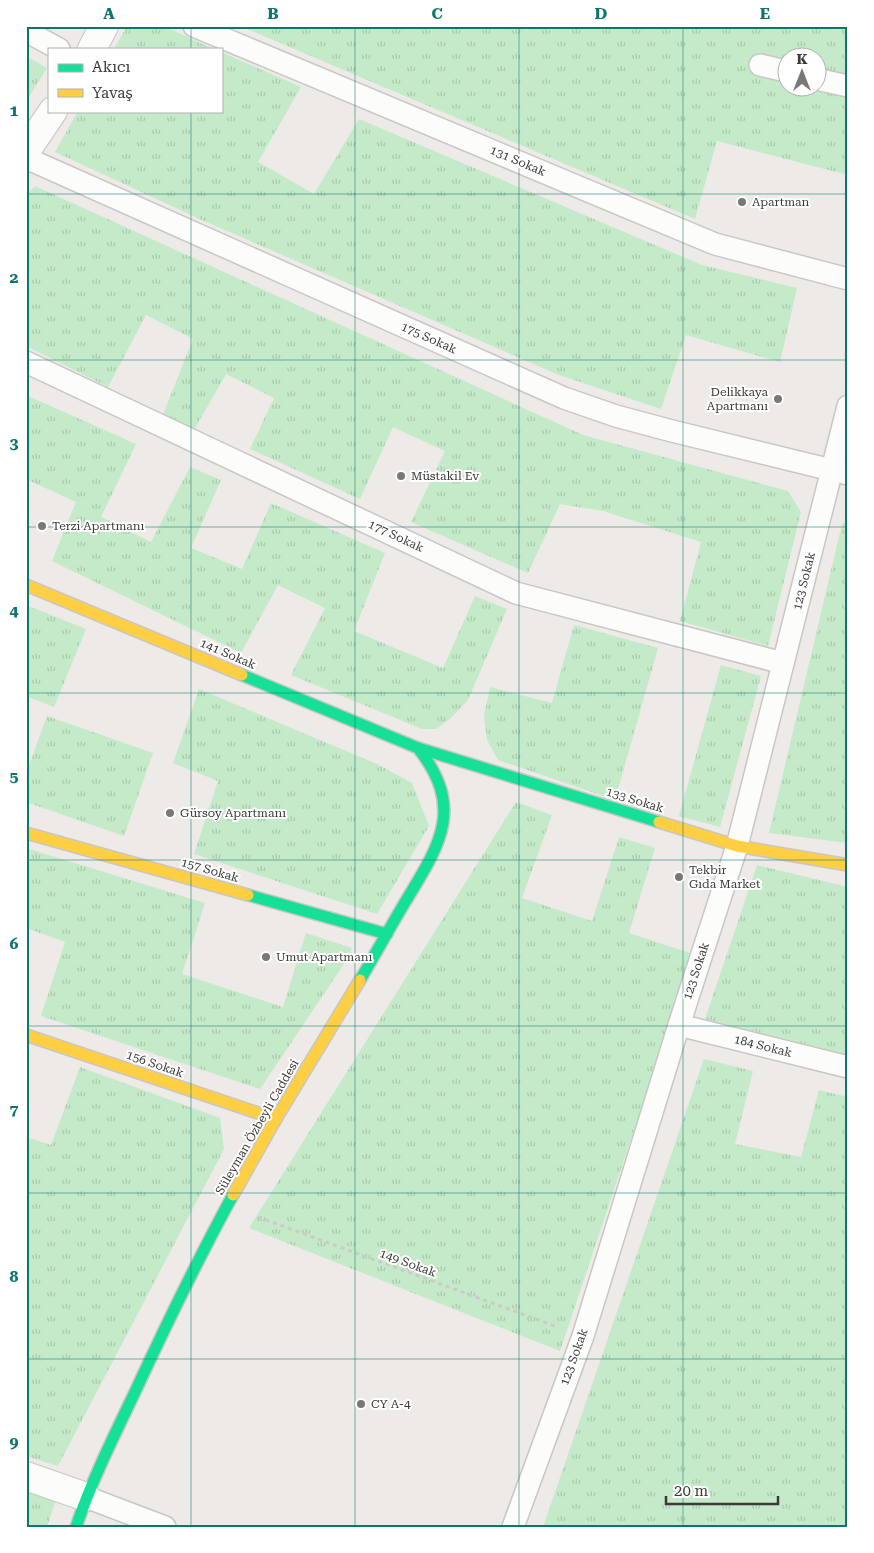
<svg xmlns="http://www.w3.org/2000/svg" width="874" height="1553" viewBox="0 0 874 1553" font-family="'Roboto Serif',serif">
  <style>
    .grass { fill: url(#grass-tufts); fill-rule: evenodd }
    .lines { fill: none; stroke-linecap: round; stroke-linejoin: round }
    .lane-casing { stroke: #c9c7c4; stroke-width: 24 }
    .street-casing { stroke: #c9c7c4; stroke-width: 30 }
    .fast-casing { stroke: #c9c7c4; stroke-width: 14 }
    .slow-casing { stroke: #c9c7c4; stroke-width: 14 }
    .path { stroke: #cccbc9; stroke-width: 3; stroke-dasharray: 4 4; stroke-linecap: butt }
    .lane { stroke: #fcfcfb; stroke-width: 21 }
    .street { stroke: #fcfcfb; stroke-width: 28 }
    .fast { stroke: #16e098; stroke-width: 11 }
    .slow { stroke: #ffcf43; stroke-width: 11 }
    .grid { fill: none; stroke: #0f766e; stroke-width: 1; stroke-opacity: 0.55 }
    .poi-dot { fill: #7a7875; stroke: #fff; stroke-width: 2 }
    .labels { text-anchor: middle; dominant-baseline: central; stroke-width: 4; stroke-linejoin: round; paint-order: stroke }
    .street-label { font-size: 12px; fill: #3c3a38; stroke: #fff }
    .poi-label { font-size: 12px; fill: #3c3a38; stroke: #fff; text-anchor: start }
    .neatline { fill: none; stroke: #0f766e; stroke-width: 2 }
    .grid-label { font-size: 16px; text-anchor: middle; font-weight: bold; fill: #0f766e }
  </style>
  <defs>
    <pattern id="grass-tufts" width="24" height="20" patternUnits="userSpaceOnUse" patternTransform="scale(1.25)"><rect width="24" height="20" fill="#c5eac9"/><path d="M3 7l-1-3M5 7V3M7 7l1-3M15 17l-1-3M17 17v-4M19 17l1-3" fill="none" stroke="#aac9ad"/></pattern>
  </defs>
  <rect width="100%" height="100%" fill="#edeae7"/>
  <!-- grass -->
  <g class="grass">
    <polygon points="127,26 163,26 214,49 114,49"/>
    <path d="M240 26H848V175L717 141 695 219ZM786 58H816V88H786Z"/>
    <polygon points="221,52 301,87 258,162 314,194 359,119 702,265 797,288 780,362 686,335 661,409 559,375 204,221 55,152 78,111 221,111"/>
    <polygon points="26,56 47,68 26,102"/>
    <polygon points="35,186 583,435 788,491 801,512 768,646 680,621 701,542 603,511 560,504 528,573 411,522 445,451 393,427 360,499 250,449 274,398 226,374 194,430 162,417 193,339 146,315 108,387 26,346 26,196"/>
    <polygon points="26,395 136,444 101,517 151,542 190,467 221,480 191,548 242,569 271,503 385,553 354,631 443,668 475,596 507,609 468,700 451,718 436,729 422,729 291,675 325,608 278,585 241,653 52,561 76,502 28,480 26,482"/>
    <polygon points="848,520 848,843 769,833 842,524"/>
    <polygon points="26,605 86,629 54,707 26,696"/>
    <polygon points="574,625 658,648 615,800 498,760 487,740 484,716 490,687 552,703"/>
    <polygon points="721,665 761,676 720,827 679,816"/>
    <polygon points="199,689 377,764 412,783 429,826 377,914 194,854 218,781 173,763"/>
    <polygon points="47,716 153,753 124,836 26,802 26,774"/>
    <polygon points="516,802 552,815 522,898 592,921 619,837 655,848 629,933 693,954 560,1351 249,1228"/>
    <polygon points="26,848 205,903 182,974 283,1007 306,933 352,948 346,961 260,1089 41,1016 65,942 26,928"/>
    <polygon points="757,865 848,887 848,1055 705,1019"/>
    <polygon points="704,1059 753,1071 735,1144 801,1157 819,1090 848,1097 848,1527 543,1527"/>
    <polygon points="80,1067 220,1118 224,1149 58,1466 26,1456 26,1137 51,1145"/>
    <polygon points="26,1491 56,1500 47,1527 26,1527"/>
  </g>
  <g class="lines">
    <defs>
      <g id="lane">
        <polyline points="194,26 715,244 848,279"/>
        <polyline points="26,31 59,49"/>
        <polyline points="760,65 786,71"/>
        <polyline points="816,79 848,86"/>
        <polyline points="26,158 564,398 616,416 672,431 848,474"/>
        <polyline points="26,362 516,593 783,663"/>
        <polyline points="679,1025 848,1067"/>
        <polyline points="86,1497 165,1527"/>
        <polyline points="513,1527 583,1336 679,1025 737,846 848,406"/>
      </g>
      <g id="street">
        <polyline points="92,49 104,26"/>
        <polyline points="26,151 53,111"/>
        <polyline points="26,1476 86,1497"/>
      </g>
      <g id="fast">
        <polyline points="242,675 418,748 659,822"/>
        <polyline points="248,895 387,934"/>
        <path d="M360 980C375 955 389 929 404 904 439 846 466 809 418 748"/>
        <path d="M76 1527C92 1480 114 1436 135 1392 166 1325 198 1259 233 1195"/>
      </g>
      <g id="slow">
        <polyline points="26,585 242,675"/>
        <polyline points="659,822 737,846 848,865"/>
        <polyline points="26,833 248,895"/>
        <polyline points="26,1035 276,1119"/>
        <polyline points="233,1195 277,1117 360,980"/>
      </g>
    </defs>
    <!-- lane casing -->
    <use href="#lane" class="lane-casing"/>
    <!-- street casing -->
    <use href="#street" class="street-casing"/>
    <!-- fast casing -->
    <use href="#fast" class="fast-casing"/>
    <!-- slow casing -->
    <use href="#slow" class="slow-casing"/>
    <!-- path -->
    <polyline class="path" points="258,1217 555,1326"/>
    <!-- lane -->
    <use href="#lane" class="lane"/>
    <!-- street -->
    <use href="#street" class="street"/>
    <!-- fast -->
    <use href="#fast" class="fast"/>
    <!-- slow -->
    <use href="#slow" class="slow"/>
  </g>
  <!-- grid -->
  <path class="grid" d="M191 26V49M355 26V1527M519 26V1527M683 26V1527M191 111V1527M26 194H848M26 360H848M26 527H848M26 693H848M26 860H848M26 1026H848M26 1193H848M26 1359H848"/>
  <!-- markers -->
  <g class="poi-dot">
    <circle cx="742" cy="202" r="5"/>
    <circle cx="778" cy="399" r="5"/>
    <circle cx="401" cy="476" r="5"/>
    <circle cx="42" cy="526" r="5"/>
    <circle cx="170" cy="813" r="5"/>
    <circle cx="679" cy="877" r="5"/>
    <circle cx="266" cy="957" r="5"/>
    <circle cx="361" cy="1404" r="5"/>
  </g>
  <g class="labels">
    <!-- street labels -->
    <g class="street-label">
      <text transform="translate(518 161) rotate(23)">131 Sokak</text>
      <text transform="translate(429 338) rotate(24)">175 Sokak</text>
      <text transform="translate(396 536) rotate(25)">177 Sokak</text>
      <text transform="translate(804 581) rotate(-76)">123 Sokak</text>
      <text transform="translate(228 654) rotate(23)">141 Sokak</text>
      <text transform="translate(635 800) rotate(17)">133 Sokak</text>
      <text transform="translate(210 870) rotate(16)">157 Sokak</text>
      <text transform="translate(696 971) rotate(-72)">123 Sokak</text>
      <text transform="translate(763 1046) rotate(14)">184 Sokak</text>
      <text transform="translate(155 1064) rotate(19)">156 Sokak</text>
      <text transform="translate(257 1127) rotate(-60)">Süleyman Özbeyli Caddesi</text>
      <text transform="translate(408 1263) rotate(20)">149 Sokak</text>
      <text transform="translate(574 1357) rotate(-70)">123 Sokak</text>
    </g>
    <!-- poi labels -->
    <g class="poi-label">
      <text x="752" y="202">Apartman</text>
      <text x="768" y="392" text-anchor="end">Delikkaya<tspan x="768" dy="14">Apartmanı</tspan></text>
      <text x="411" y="476">Müstakil Ev</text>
      <text x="52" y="526">Terzi Apartmanı</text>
      <text x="180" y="813">Gürsoy Apartmanı</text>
      <text x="689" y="870">Tekbir<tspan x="689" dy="14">Gıda Market</tspan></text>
      <text x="276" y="957">Umut Apartmanı</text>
      <text x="371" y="1404">CY A-4</text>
    </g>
  </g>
  <!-- border -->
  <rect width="874" height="1553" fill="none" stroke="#ffffff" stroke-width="55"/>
  <!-- legend -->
  <rect x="48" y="48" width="175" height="65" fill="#ffffff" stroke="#b1b0af"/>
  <rect x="58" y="64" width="25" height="8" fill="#16e098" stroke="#b1b0af"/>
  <text x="92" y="72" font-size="15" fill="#3c3a38">Akıcı</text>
  <rect x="58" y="89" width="25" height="8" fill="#ffcf43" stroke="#b1b0af"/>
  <text x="92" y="98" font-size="15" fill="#3c3a38">Yavaş</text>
  <!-- north arrow -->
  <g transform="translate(802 72)"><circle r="24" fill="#ffffff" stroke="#b1b0af"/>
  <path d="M0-4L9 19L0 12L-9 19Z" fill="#7a7875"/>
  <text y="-8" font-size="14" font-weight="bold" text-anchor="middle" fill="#3c3a38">K</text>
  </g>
  <!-- scale -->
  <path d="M666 1496v8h112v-8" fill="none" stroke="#3c3a38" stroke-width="2.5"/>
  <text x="674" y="1496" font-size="15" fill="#3c3a38" stroke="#ffffff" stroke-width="4" paint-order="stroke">20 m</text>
  <rect x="28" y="28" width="818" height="1498" class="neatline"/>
  <g class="grid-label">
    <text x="109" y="19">A</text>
    <text x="273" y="19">B</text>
    <text x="437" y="19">C</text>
    <text x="601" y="19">D</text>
    <text x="765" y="19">E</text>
    <text x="14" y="116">1</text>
    <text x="14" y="283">2</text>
    <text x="14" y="449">3</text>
    <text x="14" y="616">4</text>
    <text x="14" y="782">5</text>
    <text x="14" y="949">6</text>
    <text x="14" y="1115">7</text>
    <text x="14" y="1282">8</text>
    <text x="14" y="1448">9</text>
  </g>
</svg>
